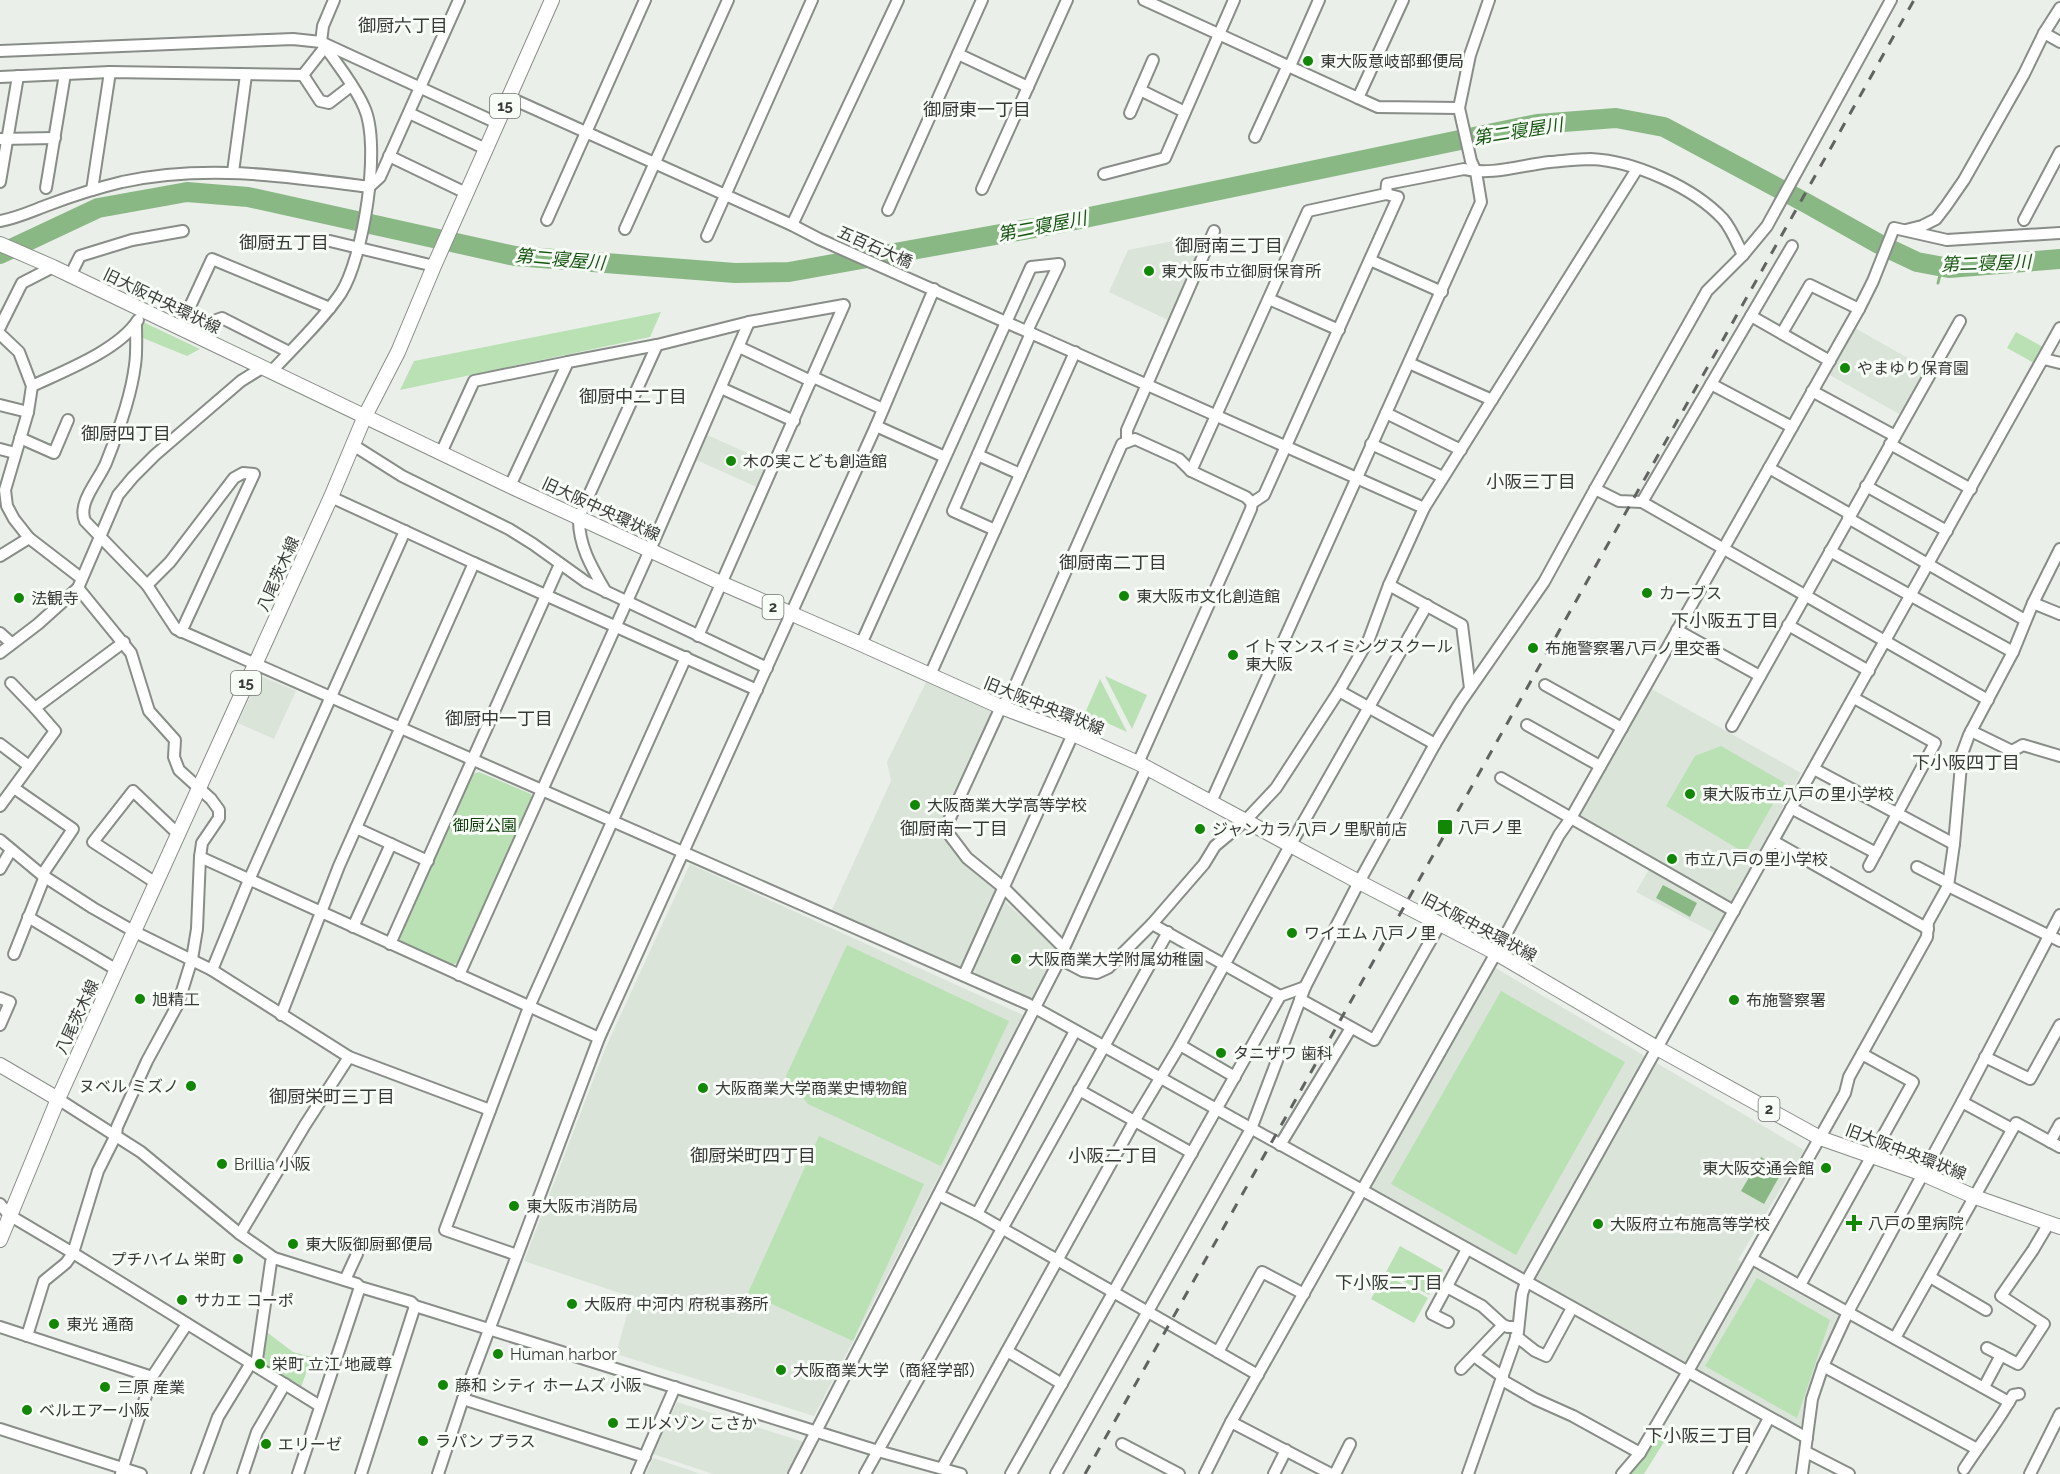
<svg xmlns="http://www.w3.org/2000/svg" width="2060" height="1474" viewBox="0 0 2060 1474" font-family="Raleway,'Noto Sans JP',sans-serif">
  <style>
    .built { fill: #dae4d9 }
    .green { fill: #b9e1b4 }
    .water { fill: #8ab885 }
    .lines { fill: none; stroke-linecap: round; stroke-linejoin: round }
    .stream { stroke: #8ab885; stroke-width: 3 }
    .river { stroke: #8ab885; stroke-width: 20 }
    .minor-casing { stroke: #888d88; stroke-width: 14 }
    .major-casing { stroke: #888d88; stroke-width: 16 }
    .minor { stroke: #fff; stroke-width: 10 }
    .major { stroke: #fff; stroke-width: 14 }
    .rail { stroke: #616361; stroke-width: 3; stroke-dasharray: 10 10; stroke-linecap: butt }
    .poi-dot { fill: #118705; stroke: #f8fdf7; stroke-width: 2 }
    .labels { text-anchor: middle; dominant-baseline: central; stroke-width: 6; stroke-linejoin: round; paint-order: stroke }
    .shield { fill: #f8fdf7; stroke: #717471; stroke-width: 1.5 }
    .shield-label { font-size: 15px; font-weight: bold; fill: #373937 }
    .poi-label { font-size: 16px; fill: #373937; stroke: #f8fdf7; text-anchor: start }
    .street-label { font-size: 16px; fill: #373937; stroke: #f8fdf7 }
    .park-label { font-size: 16px; fill: #11400d; stroke: #f8fdf7 }
    .neighbourhood-label { font-size: 18px; fill: #373937; stroke: #f8fdf7 }
    .water-label { font-size: 18px; font-style: italic; fill: #175612; stroke: #f8fdf7 }
  </style>
  <rect width="100%" height="100%" fill="#ebefea"/>
  <!-- built -->
  <g class="built">
    <polygon points="1208,234 1170,321 1109,292 1128,250"/>
    <polygon points="1855,328 1927,369 1901,415 1828,374"/>
    <polygon points="705,434 768,462 757,487 694,459"/>
    <polygon points="263,677 296,691 274,739 238,723 258,678"/>
    <polygon points="926,682 990,711 992,718 940,828 963,860 997,892 961,969 831,912 891,781 887,762"/>
    <polygon points="1650,688 1801,773 1716,934 1636,892 1655,859 1579,816"/>
    <polygon points="690,864 1023,1015 814,1416 616,1354 632,1297 524,1261 605,1049"/>
    <polygon points="1004,901 1059,950 1034,1000 976,974 973,967"/>
    <polygon points="1494,967 1804,1150 1738,1260 1839,1316 1800,1427 1370,1187"/>
    <polygon points="677,1402 804,1442 786,1474 713,1474 653,1454"/>
    <polygon points="653,1458 701,1474 646,1474"/>
  </g>
  <!-- green -->
  <g class="green">
    <polygon points="661,312 650,337 400,390 414,361"/>
    <polygon points="143,322 200,349 187,356 138,336 139,330"/>
    <polygon points="2016,332 2043,347 2034,363 2007,348"/>
    <polygon points="1105,676 1147,695 1132,729"/>
    <polygon points="1100,679 1127,732 1085,713"/>
    <polygon points="1721,746 1785,783 1745,853 1666,806 1695,756"/>
    <polygon points="479,772 531,794 533,799 459,962 452,965 401,942 399,936 472,774"/>
    <polygon points="847,945 1009,1021 941,1166 808,1104 786,1076"/>
    <polygon points="1501,991 1625,1062 1516,1255 1391,1184"/>
    <polygon points="819,1136 924,1184 853,1341 748,1293"/>
    <polygon points="1400,1246 1443,1270 1429,1295 1386,1272"/>
    <polygon points="1385,1274 1428,1298 1414,1323 1371,1299"/>
    <polygon points="1757,1278 1830,1320 1797,1418 1705,1366"/>
    <polygon points="264,1330 293,1352 312,1357 300,1390 258,1364"/>
    <polygon points="1661,1427 1670,1432 1644,1474 1627,1474"/>
  </g>
  <!-- water -->
  <g class="water">
    <polygon points="1663,885 1697,903 1690,917 1656,898"/>
    <polygon points="1761,1157 1783,1170 1764,1204 1741,1191"/>
  </g>
  <g class="lines">
    <!-- stream -->
    <polyline class="stream" points="1938,283 1942,267"/>
    <!-- river -->
    <polyline class="river" points="0,254 98,208 187,192 248,197 515,256 735,273 789,272 1051,225 1537,124 1616,118 1664,127 1806,203 1879,244 1917,262 1949,268 2060,259"/>
    <defs>
      <g id="minor">
        <polyline points="1144,0 1358,98 1403,0"/>
        <polyline points="2044,33 2060,42"/>
        <polyline points="0,51 268,40 293,39 321,42 497,123"/>
        <polyline points="958,54 1028,87"/>
        <polyline points="1290,66 1319,0"/>
        <polyline points="303,75 320,101 329,103 351,86"/>
        <polyline points="0,77 110,72 303,75 325,47"/>
        <polyline points="1140,90 1185,112"/>
        <polyline points="508,97 792,225 819,239 1424,508"/>
        <polyline points="1358,98 1378,107 1459,108"/>
        <polyline points="409,113 486,149"/>
        <polyline points="1130,113 1153,60"/>
        <polyline points="1255,137 1288,65"/>
        <polyline points="0,139 55,138"/>
        <polyline points="389,156 466,193"/>
        <polyline points="233,172 246,75"/>
        <polyline points="1104,174 1165,158 1234,0"/>
        <polyline points="0,182 18,76"/>
        <polyline points="369,187 380,177 459,0"/>
        <polyline points="46,188 65,74"/>
        <polyline points="982,189 1067,0"/>
        <polyline points="92,190 110,72"/>
        <polyline points="888,210 982,0"/>
        <polyline points="547,220 645,0"/>
        <polyline points="2024,220 2060,152"/>
        <path d="M0 221C17 218 32 211 48 205 72 196 97 188 122 182 206 164 286 176 369 187"/>
        <polyline points="792,225 898,0"/>
        <polyline points="625,229 728,0"/>
        <polyline points="1906,230 1922,226 1936,219 1946,206 1964,180 2024,74 2044,33 2060,8"/>
        <polyline points="707,236 812,0"/>
        <polyline points="330,241 434,266"/>
        <polyline points="1370,260 1442,292"/>
        <polyline points="70,276 80,256 132,240 183,231"/>
        <polyline points="1269,299 1339,330"/>
        <polyline points="1751,316 1830,361"/>
        <path d="M136 324C136 337 137 352 135 365 131 398 118 433 106 463 99 480 77 503 85 521L147 585 176 629 1028 1004 1807 1438"/>
        <polyline points="0,327 22,283 53,267"/>
        <polyline points="180,328 212,259 330,308"/>
        <polyline points="185,331 222,318 289,352"/>
        <polyline points="1782,333 1810,285 1859,309"/>
        <polyline points="0,334 19,352 32,386 28,412 5,490 7,506 14,519 29,538 81,578"/>
        <polyline points="739,347 811,381"/>
        <polyline points="2044,359 2060,363"/>
        <polyline points="1409,363 1492,400"/>
        <path d="M271 372C293 348 323 320 341 293 363 259 382 145 364 107 357 90 333 57 321 42L323 26 334 0"/>
        <polyline points="813,377 883,409"/>
        <polyline points="1711,384 1792,427"/>
        <path d="M32 386C64 371 119 350 138 320"/>
        <polyline points="721,388 794,421"/>
        <polyline points="1812,391 1895,436"/>
        <polyline points="0,405 28,412"/>
        <polyline points="1386,413 1461,450"/>
        <polyline points="876,426 945,457"/>
        <polyline points="20,438 54,453 68,420"/>
        <polyline points="1127,441 1127,430 1214,231"/>
        <polyline points="1371,444 1443,477"/>
        <polyline points="1890,444 1971,489"/>
        <polyline points="353,445 402,476 509,529 533,544 586,582 767,668"/>
        <polyline points="0,449 15,453"/>
        <polyline points="441,453 474,381 568,362"/>
        <polyline points="978,455 1020,474"/>
        <polyline points="1769,468 1850,514"/>
        <path d="M1191 471 1308 211 1386 194 1387 184 1464 169C1490 176 1522 165 1550 162 1563 161 1578 159 1591 159 1634 161 1693 187 1723 219 1731 228 1737 243 1743 255"/>
        <polyline points="510,486 568,362 657,345 749,322 844,305 698,636"/>
        <polyline points="1866,486 1947,531"/>
        <polyline points="1595,489 1619,501 1642,502 1988,700"/>
        <polyline points="1642,502 1792,246"/>
        <polyline points="1252,503 1264,495 1398,197 1386,194"/>
        <polyline points="1848,518 2025,620"/>
        <polyline points="995,530 953,511 1031,333"/>
        <polyline points="1830,551 2013,652"/>
        <polyline points="0,556 29,538"/>
        <polyline points="474,563 757,690"/>
        <polyline points="147,585 170,562 234,478 243,473 254,474 181,632"/>
        <polyline points="1389,585 1462,625 1470,688"/>
        <path d="M606 592C592 568 578 545 579 517L657 345"/>
        <polyline points="2033,603 2060,614"/>
        <polyline points="1788,625 1869,671"/>
        <polyline points="1677,630 1760,676"/>
        <polyline points="0,633 11,643"/>
        <polyline points="861,644 1031,267 1059,264 1027,331"/>
        <polyline points="0,653 38,624 78,588 118,495 133,477 155,455 241,381 262,368"/>
        <polyline points="930,675 1075,352"/>
        <polyline points="11,683 35,708"/>
        <polyline points="1545,685 1622,728"/>
        <polyline points="1339,691 1435,744"/>
        <polyline points="1854,698 1935,743 1869,866"/>
        <polyline points="1527,725 1600,766"/>
        <polyline points="1732,726 1960,321"/>
        <polyline points="1971,731 2012,751 2023,745 2060,756"/>
        <polyline points="0,744 29,766"/>
        <polyline points="1138,763 1237,541 1251,509 1252,503"/>
        <polyline points="1814,769 1954,844"/>
        <polyline points="1501,778 1734,911"/>
        <polyline points="14,788 73,829 42,875"/>
        <polyline points="1211,802 1481,202 1476,172 1471,161 1459,108 1470,55 1489,0"/>
        <polyline points="0,806 55,731 35,708 124,642"/>
        <polyline points="1791,808 1876,853"/>
        <polyline points="356,828 428,861"/>
        <polyline points="0,840 42,875 93,908 135,932 212,970 349,1057 490,1110"/>
        <polyline points="1773,841 1928,929"/>
        <polyline points="200,857 599,1038"/>
        <polyline points="1917,867 1948,883"/>
        <polyline points="0,869 11,850"/>
        <polyline points="156,883 93,842 133,791 177,833"/>
        <polyline points="1948,886 2060,941"/>
        <polyline points="28,917 117,970"/>
        <polyline points="1152,924 1280,996"/>
        <polyline points="353,927 391,844"/>
        <polyline points="390,944 560,564"/>
        <polyline points="1064,948 1004,888 967,858 945,829 1001,707 1011,695 1122,444 1135,439 1179,459 1191,471 1246,497 1252,503"/>
        <polyline points="14,954 45,876"/>
        <polyline points="1060,959 1083,971 1097,973 1108,968 1152,924 1204,864 1215,846 1245,821 1276,788 1339,691 1369,639 1389,585 1424,508 1637,169"/>
        <polyline points="212,970 249,880 405,531"/>
        <polyline points="459,975 650,550 749,322"/>
        <polyline points="964,975 1073,734"/>
        <polyline points="0,998 10,1002 0,1025"/>
        <polyline points="1300,999 1374,1040 1440,924"/>
        <polyline points="281,1015 339,866 474,563 331,497"/>
        <polyline points="1180,1045 1235,1077"/>
        <polyline points="1985,1057 2030,1079 2060,1025"/>
        <polyline points="1079,1090 1192,1153"/>
        <polyline points="58,1099 141,1152 240,1234 274,1258 357,1284 360,1287 411,1302 415,1306 878,1451 961,1474"/>
        <polyline points="1962,1102 2012,1129"/>
        <polyline points="2050,1142 2060,1124"/>
        <polyline points="1280,1145 1351,1028"/>
        <polyline points="939,1195 977,1214 1258,1375"/>
        <polyline points="0,1204 9,1215 73,1253 320,1406"/>
        <polyline points="977,1214 1075,1031"/>
        <polyline points="240,1234 305,1125 349,1057"/>
        <polyline points="517,1255 445,1230 529,1007 686,657"/>
        <polyline points="1752,1259 2009,1402"/>
        <polyline points="1930,1277 1986,1310"/>
        <polyline points="345,1280 357,1254"/>
        <polyline points="1800,1285 1913,1082 1862,1054"/>
        <polyline points="1447,1287 1482,1306 1503,1325 1508,1327 1518,1327"/>
        <polyline points="1448,1322 1432,1314 1467,1249"/>
        <polyline points="0,1327 152,1377"/>
        <polyline points="27,1336 44,1281 66,1263 73,1253 98,1171 116,1135 117,1127 147,1061 178,1004 192,959 197,929 200,857 202,843 219,818 219,810 211,799 179,770 174,757 175,740 149,711 131,653 78,588"/>
        <polyline points="1516,1336 1535,1351 1546,1356 1572,1308"/>
        <polyline points="1895,1338 2016,1123 2060,1147"/>
        <polyline points="1987,1348 2018,1364 2044,1324 2001,1296 2033,1250 2049,1223"/>
        <polyline points="1007,1351 1062,1384"/>
        <polyline points="1218,1352 1262,1272 1304,1294"/>
        <polyline points="1474,1356 1503,1377"/>
        <polyline points="256,1366 271,1262 274,1258"/>
        <polyline points="1823,1366 1977,1449"/>
        <polyline points="1461,1369 1503,1325"/>
        <polyline points="1502,1380 1535,1399 1573,1416 1640,1453"/>
        <polyline points="1984,1387 2001,1355"/>
        <polyline points="463,1399 645,1457"/>
        <polyline points="1231,1422 1331,1474"/>
        <polyline points="0,1429 141,1474"/>
        <polyline points="1122,1444 1179,1474"/>
        <polyline points="1806,1452 1849,1474"/>
        <polyline points="942,1468 1135,1120 1180,1045 1291,844 1427,605"/>
        <path d="M1964 1469C1980 1444 1999 1421 2013 1395L2019 1394"/>
        <polyline points="121,1474 152,1377 187,1324"/>
        <polyline points="197,1474 218,1417 251,1363"/>
        <polyline points="243,1474 257,1432 285,1384"/>
        <polyline points="298,1474 360,1287"/>
        <polyline points="361,1474 415,1306"/>
        <polyline points="438,1474 463,1399 599,1038 876,426 934,289"/>
        <polyline points="637,1474 675,1387"/>
        <polyline points="794,1474 1060,959 1064,948 1147,767"/>
        <polyline points="865,1474 1168,932"/>
        <polyline points="1011,1474 1280,996 1305,987"/>
        <polyline points="1056,1474 1251,1129 1305,987 1359,882 1435,744 1460,703 1544,582 1595,489 1707,291 1743,255 1767,226 1891,0"/>
        <polyline points="1205,1474 1231,1422 1496,953 1559,835 1571,818 1859,309 1873,281 1894,228 1947,240 2060,233"/>
        <polyline points="1274,1474 1286,1450"/>
        <polyline points="1335,1474 1350,1444"/>
        <polyline points="1468,1474 1518,1332 1522,1294 1526,1282 2060,328"/>
        <polyline points="1622,1474 1640,1453 1687,1373 1845,1093 1849,1077 1927,937 1928,922 1948,886 1954,844 1962,754 1969,735 2013,652 2033,603 2060,549"/>
        <polyline points="1739,1474 1769,1418"/>
        <polyline points="1802,1474 1812,1399 1823,1366 1848,1312 1962,1102 2060,915"/>
        <polyline points="2030,1474 2060,1414"/>
      </g>
      <g id="major">
        <polyline points="0,244 53,267 510,486 721,583 861,644 1001,707 1073,734 1138,763 1359,882 1496,953 1657,1048 1820,1138 1923,1174 1975,1197 2060,1227"/>
        <polyline points="0,1065 58,1099"/>
        <polyline points="0,1240 58,1099 331,497 365,416 398,352 434,266 552,0"/>
      </g>
    </defs>
    <!-- minor casing -->
    <use href="#minor" class="minor-casing"/>
    <!-- major casing -->
    <use href="#major" class="major-casing"/>
    <!-- minor -->
    <use href="#minor" class="minor"/>
    <!-- major -->
    <use href="#major" class="major"/>
    <!-- rail -->
    <polyline class="rail" points="1085,1474 1914,0"/>
  </g>
  <!-- markers -->
  <g class="poi-dot">
    <circle cx="1308" cy="61" r="6"/>
    <circle cx="1149" cy="271" r="6"/>
    <circle cx="1845" cy="368" r="6"/>
    <circle cx="731" cy="461" r="6"/>
    <circle cx="1647" cy="593" r="6"/>
    <circle cx="1124" cy="596" r="6"/>
    <circle cx="19" cy="598" r="6"/>
    <circle cx="1533" cy="648" r="6"/>
    <circle cx="1233" cy="655" r="6"/>
    <circle cx="1690" cy="794" r="6"/>
    <circle cx="915" cy="805" r="6"/>
    <rect x="1437" y="819" width="16" height="16" rx="3"/>
    <circle cx="1200" cy="829" r="6"/>
    <circle cx="1672" cy="859" r="6"/>
    <circle cx="1292" cy="933" r="6"/>
    <circle cx="1016" cy="959" r="6"/>
    <circle cx="140" cy="999" r="6"/>
    <circle cx="1734" cy="1000" r="6"/>
    <circle cx="1221" cy="1053" r="6"/>
    <circle cx="191" cy="1086" r="6"/>
    <circle cx="703" cy="1088" r="6"/>
    <circle cx="222" cy="1164" r="6"/>
    <circle cx="1826" cy="1168" r="6"/>
    <circle cx="514" cy="1206" r="6"/>
    <path d="M1851 1214h6v6h6v6h-6v6h-6v-6h-6v-6h6z"/>
    <circle cx="1598" cy="1224" r="6"/>
    <circle cx="293" cy="1244" r="6"/>
    <circle cx="238" cy="1259" r="6"/>
    <circle cx="182" cy="1300" r="6"/>
    <circle cx="572" cy="1304" r="6"/>
    <circle cx="54" cy="1324" r="6"/>
    <circle cx="498" cy="1354" r="6"/>
    <circle cx="260" cy="1364" r="6"/>
    <circle cx="781" cy="1370" r="6"/>
    <circle cx="443" cy="1385" r="6"/>
    <circle cx="105" cy="1387" r="6"/>
    <circle cx="27" cy="1410" r="6"/>
    <circle cx="613" cy="1423" r="6"/>
    <circle cx="423" cy="1441" r="6"/>
    <circle cx="266" cy="1444" r="6"/>
  </g>
  <g class="labels">
    <!-- shield labels -->
    <g class="shield">
      <rect x="490" y="94" width="30" height="24" rx="4.5"/>
      <rect x="762.5" y="595" width="21" height="24" rx="4.5"/>
      <rect x="231" y="671" width="30" height="24" rx="4.5"/>
      <rect x="1758.5" y="1097" width="21" height="24" rx="4.5"/>
    </g>
    <g class="shield-label">
      <text x="505" y="106">15</text>
      <text x="773" y="607">2</text>
      <text x="246" y="683">15</text>
      <text x="1769" y="1109">2</text>
    </g>
    <!-- poi labels -->
    <g class="poi-label">
      <text x="1320" y="61">東大阪意岐部郵便局</text>
      <text x="1161" y="271">東大阪市立御厨保育所</text>
      <text x="1857" y="368">やまゆり保育園</text>
      <text x="743" y="461">木の実こども創造館</text>
      <text x="1659" y="593">カーブス</text>
      <text x="1136" y="596">東大阪市文化創造館</text>
      <text x="31" y="598">法観寺</text>
      <text x="1245" y="646">イトマンスイミングスクール<tspan x="1245" dy="18">東大阪</tspan></text>
      <text x="1545" y="648">布施警察署八戸ノ里交番</text>
      <text x="1702" y="794">東大阪市立八戸の里小学校</text>
      <text x="927" y="805">大阪商業大学高等学校</text>
      <text x="1458" y="827">八戸ノ里</text>
      <text x="1212" y="829">ジャンカラ 八戸ノ里駅前店</text>
      <text x="1684" y="859">市立八戸の里小学校</text>
      <text x="1304" y="933">ワイエム 八戸ノ里</text>
      <text x="1028" y="959">大阪商業大学附属幼稚園</text>
      <text x="152" y="999">旭精工</text>
      <text x="1746" y="1000">布施警察署</text>
      <text x="1233" y="1053">タニザワ 歯科</text>
      <text x="179" y="1086" text-anchor="end">ヌベル ミズノ</text>
      <text x="715" y="1088">大阪商業大学商業史博物館</text>
      <text x="234" y="1164">Brillia 小阪</text>
      <text x="1814" y="1168" text-anchor="end">東大阪交通会館</text>
      <text x="526" y="1206">東大阪市消防局</text>
      <text x="1868" y="1223">八戸の里病院</text>
      <text x="1610" y="1224">大阪府立布施高等学校</text>
      <text x="305" y="1244">東大阪御厨郵便局</text>
      <text x="226" y="1259" text-anchor="end">プチハイム 栄町</text>
      <text x="194" y="1300">サカエ コーポ</text>
      <text x="584" y="1304">大阪府 中河内 府税事務所</text>
      <text x="66" y="1324">東光 通商</text>
      <text x="510" y="1354">Human harbor</text>
      <text x="272" y="1364">栄町 立江 地蔵尊</text>
      <text x="793" y="1370">大阪商業大学（商経学部）</text>
      <text x="455" y="1385">藤和 シティ ホームズ 小阪</text>
      <text x="117" y="1387">三原 産業</text>
      <text x="39" y="1410">ベルエアー小阪</text>
      <text x="625" y="1423">エルメゾン こさか</text>
      <text x="435" y="1441">ラパン プラス</text>
      <text x="278" y="1444">エリーゼ</text>
    </g>
    <!-- street labels -->
    <g class="street-label">
      <text transform="translate(875 247) rotate(24)">五百石大橋</text>
      <text transform="translate(162 301) rotate(26)">旧大阪中央環状線</text>
      <text transform="translate(601 509) rotate(25)">旧大阪中央環状線</text>
      <text transform="translate(278 574) rotate(-66)">八尾茨木線</text>
      <text transform="translate(1044 706) rotate(22)">旧大阪中央環状線</text>
      <text transform="translate(1479 927) rotate(28)">旧大阪中央環状線</text>
      <text transform="translate(77 1017) rotate(-65)">八尾茨木線</text>
      <text transform="translate(1906 1152) rotate(21)">旧大阪中央環状線</text>
    </g>
    <!-- park labels -->
    <g class="park-label">
      <text x="485" y="825">御厨公園</text>
    </g>
    <!-- neighbourhood labels -->
    <g class="neighbourhood-label">
      <text x="403" y="25">御厨六丁目</text>
      <text x="977" y="109">御厨東一丁目</text>
      <text x="284" y="242">御厨五丁目</text>
      <text x="1229" y="245">御厨南三丁目</text>
      <text x="633" y="396">御厨中二丁目</text>
      <text x="126" y="433">御厨四丁目</text>
      <text x="1531" y="481">小阪三丁目</text>
      <text x="1113" y="562">御厨南二丁目</text>
      <text x="1725" y="620">下小阪五丁目</text>
      <text x="499" y="718">御厨中一丁目</text>
      <text x="1966" y="762">下小阪四丁目</text>
      <text x="954" y="828">御厨南一丁目</text>
      <text x="332" y="1096">御厨栄町三丁目</text>
      <text x="753" y="1155">御厨栄町四丁目</text>
      <text x="1113" y="1155">小阪二丁目</text>
      <text x="1389" y="1282">下小阪二丁目</text>
      <text x="1699" y="1435">下小阪三丁目</text>
    </g>
    <!-- water labels -->
    <g class="water-label">
      <text transform="translate(1518 131) rotate(-9)">第二寝屋川</text>
      <text transform="translate(1042 226) rotate(-11)">第二寝屋川</text>
      <text transform="translate(560 259) rotate(5)">第二寝屋川</text>
      <text transform="translate(1986 263) rotate(-2)">第二寝屋川</text>
    </g>
  </g>
</svg>
